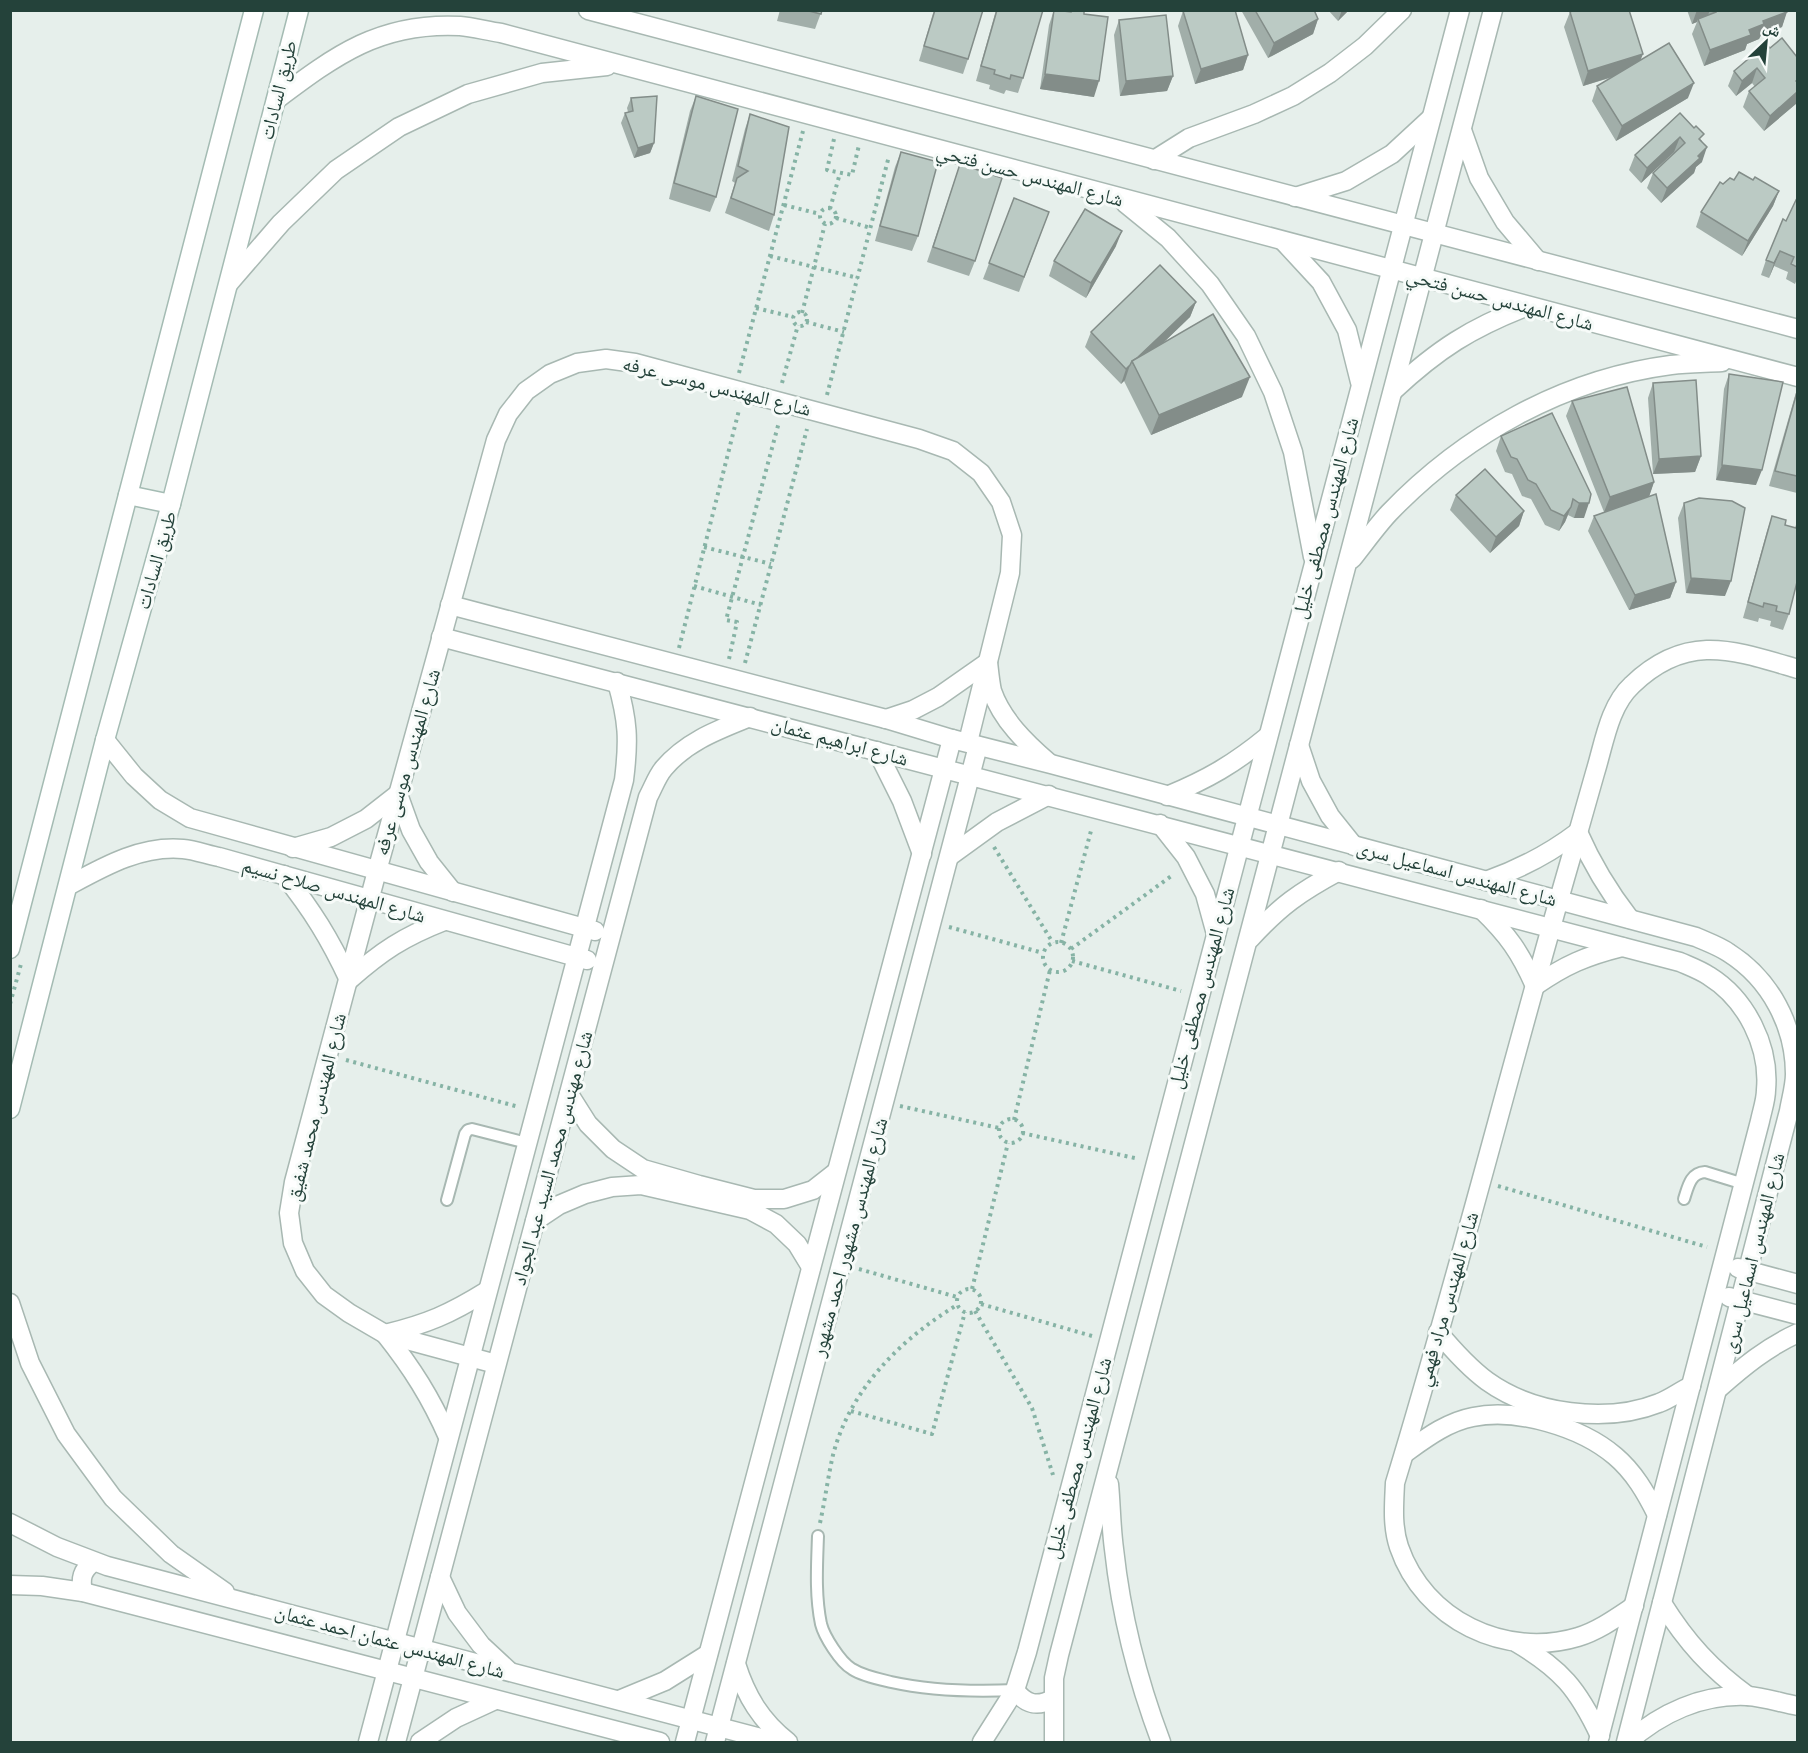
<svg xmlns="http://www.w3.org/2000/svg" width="1808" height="1753" viewBox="0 0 1808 1753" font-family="'Roboto Condensed','Noto Naskh Arabic',sans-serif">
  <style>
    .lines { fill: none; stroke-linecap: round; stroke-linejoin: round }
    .service-casing { stroke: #a8b8b2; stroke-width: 14 }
    .minor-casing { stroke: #a8b8b2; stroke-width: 21 }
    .secondary-casing { stroke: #a4bbb3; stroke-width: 21 }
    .path { stroke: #86b3a5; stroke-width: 4; stroke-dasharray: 3 4.5; stroke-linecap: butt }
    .service { stroke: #fff; stroke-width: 10 }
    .minor { stroke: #fff; stroke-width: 18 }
    .secondary { stroke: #fff; stroke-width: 18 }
    .wall { fill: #a1aea9 }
    .shaded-wall { fill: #838d89 }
    .building { fill: #bbcac4; stroke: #838d89; stroke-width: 1.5 }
    .labels { text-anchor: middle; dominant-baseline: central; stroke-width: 6; stroke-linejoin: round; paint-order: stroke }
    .street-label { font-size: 20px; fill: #24423a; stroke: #f7fbf9 }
  </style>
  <rect width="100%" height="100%" fill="#e6efeb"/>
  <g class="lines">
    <defs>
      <g id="service">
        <path d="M1684 1199C1688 1187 1690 1173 1705 1172L1744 1184"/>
        <polyline points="447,1200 465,1134 468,1130 472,1129 527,1143"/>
        <path d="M818 1536C817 1565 815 1595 821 1624 824 1636 840 1662 852 1669 863 1676 878 1679 891 1682 932 1691 972 1692 1015 1690"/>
      </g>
      <g id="minor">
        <polyline points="588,10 1798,329"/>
        <path d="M276 100C336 55 380 22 460 26 473 27 487 31 501 33L1798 377"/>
        <polyline points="1462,130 1479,178 1505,222 1538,261"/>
        <polyline points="1154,160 1189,138 1254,114 1293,96 1330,73 1365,46 1402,10"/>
        <polyline points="1295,197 1346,181 1392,154 1431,118"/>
        <polyline points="1125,203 1168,238 1210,284 1246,336 1273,392 1293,452 1313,557"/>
        <polyline points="1284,242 1321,282 1347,330 1360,382"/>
        <polyline points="229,283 281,223 336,170 399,127 468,94 542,73 607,66"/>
        <path d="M1393 391C1438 349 1471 328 1528 306"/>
        <path d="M1352 559C1364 544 1376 527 1389 513 1464 435 1563 379 1671 365 1688 363 1705 363 1722 362"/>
        <path d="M450 605 886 719 952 739 1051 764 1696 937C1707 942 1719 946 1729 953 1770 979 1795 1026 1795 1074 1795 1086 1791 1099 1789 1111L1626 1742"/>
        <path d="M441 637 1680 962C1689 966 1700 970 1709 976 1746 999 1770 1046 1766 1090 1766 1100 1762 1111 1760 1121L1598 1742"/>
        <path d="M886 719 913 710 938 697 988 662C989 671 990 682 992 691 1002 720 1026 743 1048 762"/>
        <polyline points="105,740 134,776 160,800 190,818 595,931"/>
        <polyline points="1299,745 1311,781 1330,816 1354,846"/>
        <polyline points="877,751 902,801 922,854"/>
        <path d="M1167 796C1208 779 1234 764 1268 736"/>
        <polyline points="1160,824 1186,857 1205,894 1216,934"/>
        <polyline points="293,848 331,837 366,819 398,794 411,830 429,862 453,892"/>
        <polyline points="950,856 997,822 1049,795"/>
        <path d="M284 875C312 910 330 939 349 980 382 951 403 937 444 921"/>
        <path d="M1486 881C1520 869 1549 854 1578 832 1592 864 1609 892 1630 919"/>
        <path d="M68 886C103 867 141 845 183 849 195 850 208 855 219 857L587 960"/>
        <path d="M1481 909C1508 935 1520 952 1535 986 1565 965 1586 956 1622 947"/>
        <path d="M1250 939C1280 906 1300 892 1339 871"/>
        <polyline points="569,1094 588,1124 613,1149 643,1169 699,1185 754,1199 784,1199 813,1190 836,1172"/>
        <polyline points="535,1221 559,1205 585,1194 612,1187 641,1185 750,1210 776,1224 797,1244 811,1267"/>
        <polyline points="1738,1268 1798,1284"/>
        <polyline points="1729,1297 1798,1315"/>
        <polyline points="10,1303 30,1363 66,1434 113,1498 171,1554 225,1592"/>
        <path d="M1438 1332C1453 1350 1468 1367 1487 1381 1533 1414 1606 1424 1659 1403 1670 1399 1680 1391 1691 1386"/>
        <polyline points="496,1364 385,1334 349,1313 324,1295 305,1271 293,1243 289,1213 294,1182 377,871 496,440 508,414 526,391 550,374 577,363 606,359 635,363 784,403 919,439 953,451 981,473 1001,502 1012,535 1010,573 968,742"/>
        <path d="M1718 1389C1743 1367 1767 1347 1798 1333"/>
        <path d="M448 1437C431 1398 412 1368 385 1334 427 1324 450 1314 487 1291"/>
        <path d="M1405 1453C1426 1438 1447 1422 1473 1417 1517 1408 1581 1427 1615 1456 1634 1472 1646 1493 1657 1515"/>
        <path d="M1109 1484C1111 1505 1111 1527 1114 1549 1121 1614 1138 1681 1161 1742"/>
        <polyline points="10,1523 57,1547 107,1566 776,1742"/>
        <polyline points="440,1577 457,1613 481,1645 509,1671"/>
        <polyline points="10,1585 42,1586 83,1592 660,1742"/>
        <path d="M83 1592C80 1578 82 1571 93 1562"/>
        <path d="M1662 1603C1687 1643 1711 1669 1748 1696"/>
        <path d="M1634 1606C1616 1618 1598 1631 1578 1637 1505 1659 1424 1620 1399 1547 1392 1526 1394 1505 1395 1483 1458 1277 1510 1068 1570 861 1578 832 1587 802 1595 773 1604 744 1609 706 1632 685 1687 632 1733 650 1798 669"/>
        <path d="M1517 1643C1561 1669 1578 1689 1600 1736"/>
        <path d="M736 1664C746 1696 761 1721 788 1742"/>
        <path d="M1015 1690C1026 1705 1037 1707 1053 1699"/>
        <polyline points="619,1700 665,1681 708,1654"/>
        <path d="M368 1742 624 780C629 740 628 721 617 682"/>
        <path d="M396 1742 648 797C653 788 657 776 664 768 687 741 718 730 750 717"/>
        <polyline points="420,1742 456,1718 495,1700"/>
        <polyline points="685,1742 952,739"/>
        <polyline points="715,1742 978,746"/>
        <polyline points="982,1742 1015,1690 1027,1652 1460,10"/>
        <polyline points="1054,1742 1054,1678 1059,1655 1493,10"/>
        <path d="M1628 1742C1661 1713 1702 1694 1747 1696 1764 1697 1781 1703 1798 1706"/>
      </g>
      <g id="secondary">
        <polyline points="128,495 171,504"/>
        <polyline points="10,949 254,10"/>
        <polyline points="10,1109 105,740 171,504 299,10"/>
      </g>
    </defs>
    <!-- service casing -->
    <use href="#service" class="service-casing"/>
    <!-- minor casing -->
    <use href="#minor" class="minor-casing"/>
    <!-- secondary casing -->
    <use href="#secondary" class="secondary-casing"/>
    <!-- path -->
    <g class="path">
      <polyline points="834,139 827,170 852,175 859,145"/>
      <polyline points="784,205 820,214"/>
      <circle cx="828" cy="216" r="8"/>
      <polyline points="830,209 840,173"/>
      <polyline points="836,218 871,228"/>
      <polyline points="770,256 858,278"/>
      <polyline points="756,308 793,317"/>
      <circle cx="800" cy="319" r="7"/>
      <polyline points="802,313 825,224"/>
      <polyline points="806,322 844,332"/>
      <polyline points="739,373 803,131"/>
      <polyline points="782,383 798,325"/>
      <polyline points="827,395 889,156"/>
      <polyline points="704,547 771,564"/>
      <polyline points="694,586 761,605"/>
      <polyline points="679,648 739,410"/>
      <polyline points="729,659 737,622 726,620 779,422"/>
      <polyline points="745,663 807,429"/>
      <polyline points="994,847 1053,943"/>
      <polyline points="949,927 1043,953"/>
      <circle cx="1058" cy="957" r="15"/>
      <polyline points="1061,943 1092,827"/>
      <polyline points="1071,949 1174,874"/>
      <polyline points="1072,961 1181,991"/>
      <polyline points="10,1004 21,964"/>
      <polyline points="346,1060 519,1107"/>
      <polyline points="900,1106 999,1128"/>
      <circle cx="1011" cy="1131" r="12"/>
      <polyline points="1014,1120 1050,970"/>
      <polyline points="1022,1133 1139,1159"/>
      <polyline points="1498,1186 1707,1247"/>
      <polyline points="859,1269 957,1297"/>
      <circle cx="969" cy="1301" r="12"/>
      <polyline points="972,1289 1008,1143"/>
      <polyline points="981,1304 1092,1336"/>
      <polyline points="975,1311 1032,1408 1053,1475"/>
      <polyline points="851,1411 932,1434 965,1312"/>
      <path d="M820 1523C825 1500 828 1477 833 1455 850 1389 901 1339 957 1305"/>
    </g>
    <!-- service -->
    <use href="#service" class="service"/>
    <!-- minor -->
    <use href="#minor" class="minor"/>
    <!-- secondary -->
    <use href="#secondary" class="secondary"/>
  </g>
  <!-- wall -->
  <g class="wall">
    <polygon points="780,10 822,10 815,29 777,21"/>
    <polygon points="934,10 983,10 968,59 963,74 919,61"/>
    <polygon points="996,10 1043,10 1023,78 1018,93 1006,90 1004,94 989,89 990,85 976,81"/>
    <polygon points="1054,10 1070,12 1070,10 1084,10 1084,14 1094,97 1040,89 1049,25"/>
    <polygon points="1241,10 1314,10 1318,19 1313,34 1268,58"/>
    <polygon points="1328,10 1349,10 1338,21"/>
    <polygon points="1687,10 1787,10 1782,27 1761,35 1759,39 1747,44 1745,50 1704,66 1692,34 1697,22 1692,24"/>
    <polygon points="1183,11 1248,55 1243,70 1195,84 1178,26"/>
    <polygon points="1570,12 1641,60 1688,98 1616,141 1592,101 1597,86 1613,77 1583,86 1564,27"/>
    <polygon points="1119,20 1173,76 1167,91 1120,96 1114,35"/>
    <polygon points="1766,44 1797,103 1764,131 1743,107 1749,91 1755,87 1752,83 1736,96 1728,86 1734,71"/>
    <polygon points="696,96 716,197 710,212 669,199 690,111"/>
    <polygon points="631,98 654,143 650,153 634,158 621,123 625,113 628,112 627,108"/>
    <polygon points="1680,113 1702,141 1702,162 1696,167 1694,173 1661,203 1647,188 1653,173 1674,152 1641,183 1629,170 1635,155"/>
    <polygon points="750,114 774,215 769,231 725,213 735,183 732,181 745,129"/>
    <polygon points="901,152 918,236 912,251 875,241 895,167"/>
    <polygon points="960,164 975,261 969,276 927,262"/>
    <polygon points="1734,180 1779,191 1773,206 1742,256 1696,227 1701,212 1723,184"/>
    <polygon points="1014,198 1049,212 1019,292 983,279"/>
    <polygon points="1797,201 1797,279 1795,284 1786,279 1788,272 1774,266 1769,278 1761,275 1766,260 1786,221"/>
    <polygon points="1116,246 1086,298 1049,276 1054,261"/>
    <polygon points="1196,302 1190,317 1163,343 1242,397 1151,435 1124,381 1125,380 1121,384 1085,347 1091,332"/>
    <polygon points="1729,374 1756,485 1716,480 1724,389"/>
    <polygon points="1653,383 1701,456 1695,472 1653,474 1648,398"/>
    <polygon points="1797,389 1797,493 1769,486"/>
    <polygon points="1572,401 1654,482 1649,496 1676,582 1670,598 1629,610 1588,531 1594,516 1604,512 1566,416"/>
    <polygon points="1552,413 1584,518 1574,518 1568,515 1565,522 1559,531 1545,525 1531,499 1522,496 1512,474 1505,472 1496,451 1501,436"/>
    <polygon points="1456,495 1524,511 1519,526 1490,553 1450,510"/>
    <polygon points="1684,503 1725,596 1686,593 1678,518"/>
    <polygon points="1772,516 1785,525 1796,528 1797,523 1789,614 1783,630 1770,626 1771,621 1759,618 1758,622 1743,618 1767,531"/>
  </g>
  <!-- shaded-wall -->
  <g class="shaded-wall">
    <polygon points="1342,10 1349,10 1338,21"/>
    <polygon points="1697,10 1710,10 1707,18 1698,19 1697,22 1692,24"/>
    <polygon points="1787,12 1782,27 1761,35 1759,39 1747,44 1745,50 1704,66 1710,50 1749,30 1763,21"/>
    <polygon points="1318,19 1313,34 1268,58 1274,43"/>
    <polygon points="1643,54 1637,69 1583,86 1588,71"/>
    <polygon points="1248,55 1243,70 1195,84 1201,69"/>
    <polygon points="1757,68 1752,83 1736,96 1742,81"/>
    <polygon points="1045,74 1099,81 1094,97 1040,89"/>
    <polygon points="1173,76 1167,91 1120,96 1126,81"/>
    <polygon points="1694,83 1688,98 1616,141 1622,126"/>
    <polygon points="1797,92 1797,103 1764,131 1770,116"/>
    <polygon points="1680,137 1674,152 1641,183 1647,168"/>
    <polygon points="654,143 650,153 634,158 638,148"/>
    <polygon points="1707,147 1702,162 1696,167 1694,173 1661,203 1667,188"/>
    <polygon points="1779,191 1773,206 1742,256 1748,241"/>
    <polygon points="1122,231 1116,246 1086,298 1091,283"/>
    <polygon points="1780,251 1774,266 1769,278 1774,263"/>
    <polygon points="1196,302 1190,317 1136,369 1132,363"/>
    <polygon points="1130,365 1125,380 1121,384 1126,369"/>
    <polygon points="1250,377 1242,397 1151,435 1159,415"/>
    <polygon points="1701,456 1695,472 1653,474 1659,459"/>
    <polygon points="1722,465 1762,470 1756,485 1716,480"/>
    <polygon points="1654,482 1649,497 1604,512 1610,497"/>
    <polygon points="1579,503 1589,503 1584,518 1574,518"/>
    <polygon points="1571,507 1565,522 1559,531 1564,516"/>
    <polygon points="1524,511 1519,526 1490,553 1496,537"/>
    <polygon points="1691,578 1731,581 1725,596 1686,593"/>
    <polygon points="1676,582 1670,598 1629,610 1635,595"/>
  </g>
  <!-- building -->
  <g class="building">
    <polygon points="805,10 822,10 821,14"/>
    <polygon points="935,10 983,10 968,59 924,46"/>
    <polygon points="997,10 1043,10 1023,78 1011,75 1010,79 994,74 995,70 981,66"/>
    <polygon points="1054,10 1071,12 1071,10 1084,10 1084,14 1108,17 1099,81 1045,74"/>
    <polygon points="1185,10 1235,10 1248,55 1201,69 1183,11"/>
    <polygon points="1255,10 1314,10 1318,19 1274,43"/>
    <polygon points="1574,10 1629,10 1643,54 1588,71 1570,12"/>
    <polygon points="1715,10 1787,10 1787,12 1763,21 1764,24 1749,30 1751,35 1710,50 1698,19 1716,12"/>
    <polygon points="1166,15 1173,76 1126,81 1119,20"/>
    <polygon points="1782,38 1797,57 1797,80 1796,81 1797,82 1797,92 1770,116 1749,91 1765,78 1757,68 1742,81 1734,71 1766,44 1770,48"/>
    <polygon points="1669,43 1694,83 1622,126 1597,86"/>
    <polygon points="657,96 654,143 638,148 625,113 633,111 631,98"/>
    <polygon points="696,96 738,109 716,197 674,183"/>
    <polygon points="1680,113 1694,128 1696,126 1704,134 1699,139 1707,147 1698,156 1700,158 1667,188 1653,173 1685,143 1680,137 1647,168 1635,155"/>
    <polygon points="750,114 789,127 774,215 731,198 737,178 748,171 738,166"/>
    <polygon points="901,152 938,162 918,236 880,226"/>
    <polygon points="960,164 1002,178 975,261 933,247"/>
    <polygon points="1739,172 1753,180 1755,177 1779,191 1748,241 1701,212 1720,182 1723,184 1730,178 1734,180"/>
    <polygon points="1014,198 1049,212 1024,277 989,263"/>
    <polygon points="1796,200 1797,201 1797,267 1791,264 1794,257 1780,251 1774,263 1766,260 1783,219 1786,221"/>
    <polygon points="1085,209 1122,231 1091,283 1054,261"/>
    <polygon points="1160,265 1196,302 1137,358 1132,361 1130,365 1126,369 1091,332"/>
    <polygon points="1213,314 1250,377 1159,415 1132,361"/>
    <polygon points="1729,374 1783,382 1762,470 1722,465"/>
    <polygon points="1696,380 1701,456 1659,459 1653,383"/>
    <polygon points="1627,387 1654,482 1610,497 1572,401"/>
    <polygon points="1797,392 1797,476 1775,471"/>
    <polygon points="1552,413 1591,494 1589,503 1579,503 1573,499 1571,507 1564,516 1551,510 1536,484 1528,480 1517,459 1511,457 1501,436"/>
    <polygon points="1485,469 1524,511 1496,537 1456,495"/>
    <polygon points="1656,494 1676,582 1635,595 1594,516"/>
    <polygon points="1699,498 1732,501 1745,508 1731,581 1691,578 1684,503"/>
    <polygon points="1772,516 1786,520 1785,525 1796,528 1797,524 1797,582 1789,614 1776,611 1777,606 1764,603 1763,607 1748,602"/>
  </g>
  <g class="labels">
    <!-- street labels -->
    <g class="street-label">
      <text transform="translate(278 90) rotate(-76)">طريق السادات</text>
      <text transform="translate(1030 175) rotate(15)">شارع المهندس حسن فتحي</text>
      <text transform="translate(1500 299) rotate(15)">شارع المهندس حسن فتحي</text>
      <text transform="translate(717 386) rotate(14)">شارع المهندس موسى عرفه</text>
      <text transform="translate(1325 518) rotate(-75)">شارع المهندس مصطفى خليل</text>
      <text transform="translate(156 560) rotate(-74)">طريق السادات</text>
      <text transform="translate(840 741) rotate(15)">شارع ابراهيم عثمان</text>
      <text transform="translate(407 762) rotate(-74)">شارع المهندس موسى عرفه</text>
      <text transform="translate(1457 873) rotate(15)">شارع المهندس اسماعيل سرى</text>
      <text transform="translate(334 890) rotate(16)">شارع المهندس صلاح نسيم</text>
      <text transform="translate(1201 988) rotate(-75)">شارع المهندس مصطفى خليل</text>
      <text transform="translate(316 1107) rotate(-76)">شارع المهندس محمد شفيق</text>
      <text transform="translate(552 1158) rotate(-75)">شارع مهندس محمد السيد عبد الجواد</text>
      <text transform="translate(849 1237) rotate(-75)">شارع المهندس مشهور احمد مشهور</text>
      <text transform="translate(1753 1253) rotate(-76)">شارع المهندس اسماعيل سرى</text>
      <text transform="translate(1447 1299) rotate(-74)">شارع المهندس مراد فهمي</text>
      <text transform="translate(1078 1458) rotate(-75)">شارع المهندس مصطفى خليل</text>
      <text transform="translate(390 1641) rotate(15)">شارع المهندس عثمان احمد عثمان</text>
    </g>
  </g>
  <!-- border -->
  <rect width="1808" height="1753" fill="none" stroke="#24423a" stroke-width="24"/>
  <!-- north arrow -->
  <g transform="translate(1766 42) rotate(26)" stroke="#f7fbf9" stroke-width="4.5" paint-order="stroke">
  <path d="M0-4.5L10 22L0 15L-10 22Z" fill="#24423a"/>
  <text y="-9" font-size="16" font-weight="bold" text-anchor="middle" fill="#24423a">ش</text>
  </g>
</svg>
